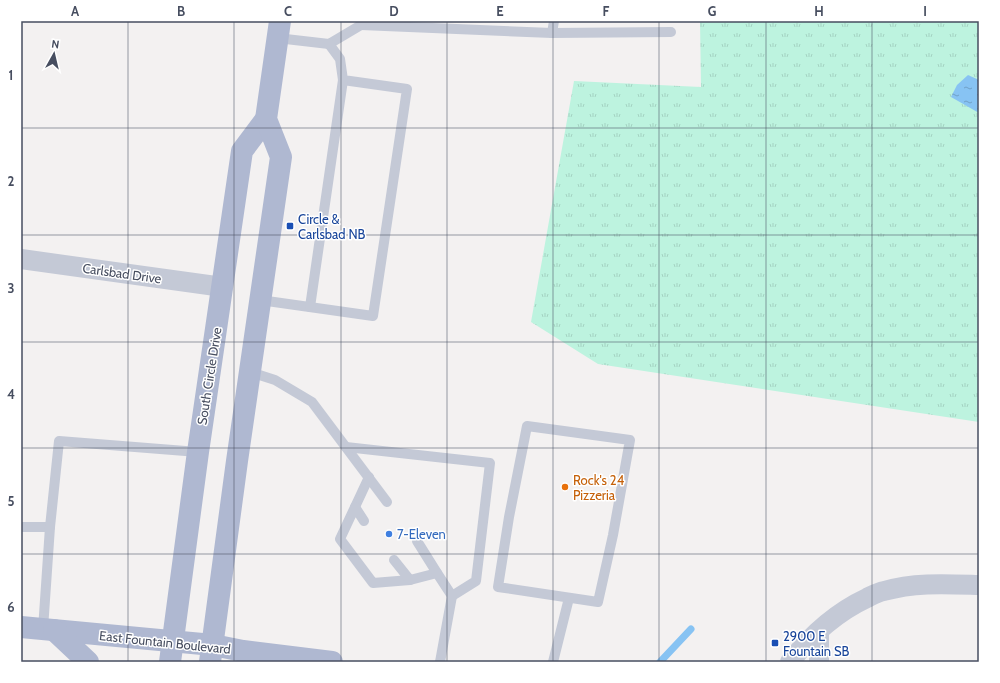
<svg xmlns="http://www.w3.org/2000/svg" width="1000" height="683" viewBox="0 0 1000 683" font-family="Cabin,sans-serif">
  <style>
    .grass { fill: url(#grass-tufts) }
    .water { fill: url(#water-ripples) }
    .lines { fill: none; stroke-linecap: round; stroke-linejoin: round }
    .stream { stroke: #87c3f3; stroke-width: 7 }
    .lane { stroke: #c4c9d6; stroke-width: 10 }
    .street { stroke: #c4c9d6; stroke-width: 20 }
    .primary { stroke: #afb8d1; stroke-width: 22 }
    .grid { fill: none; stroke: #474e60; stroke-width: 1; stroke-opacity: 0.55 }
    .transit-dot { fill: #1a4fb4; stroke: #fff; stroke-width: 1.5 }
    .food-dot { fill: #e8710a; stroke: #fff; stroke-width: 1.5 }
    .shop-dot { fill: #3f7fe0; stroke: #fff; stroke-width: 1.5 }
    .labels { text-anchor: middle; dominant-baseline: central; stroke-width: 3; stroke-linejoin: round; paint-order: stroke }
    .transit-label { font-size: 13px; fill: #164399; stroke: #fff; text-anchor: start }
    .street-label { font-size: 13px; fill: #474e60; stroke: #fff }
    .food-label { font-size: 13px; fill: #c56008; stroke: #fff; text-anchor: start }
    .shop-label { font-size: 13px; fill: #366cbe; stroke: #fff; text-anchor: start }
    .neatline { fill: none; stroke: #474e60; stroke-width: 1.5 }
    .grid-label { font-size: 13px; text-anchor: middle; font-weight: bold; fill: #474e60 }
  </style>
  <defs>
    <pattern id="grass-tufts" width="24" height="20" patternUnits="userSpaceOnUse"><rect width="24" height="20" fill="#bdf3df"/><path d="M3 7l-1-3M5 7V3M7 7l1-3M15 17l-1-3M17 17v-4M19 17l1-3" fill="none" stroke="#a4d2c2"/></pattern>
    <pattern id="water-ripples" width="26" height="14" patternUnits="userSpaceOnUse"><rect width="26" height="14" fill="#87c3f3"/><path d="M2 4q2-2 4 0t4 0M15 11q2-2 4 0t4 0" fill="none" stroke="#70a1c8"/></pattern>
  </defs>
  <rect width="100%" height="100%" fill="#f3f1f1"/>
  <!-- grass -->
  <polygon class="grass" points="700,21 979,21 979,422 598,364 531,322 574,81 701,87"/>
  <!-- water -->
  <polygon class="water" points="968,75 979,80 979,113 951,97 957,85"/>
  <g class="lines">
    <!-- stream -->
    <polyline class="stream" points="660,662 691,629"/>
    <!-- lane -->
    <g class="lane">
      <polyline points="361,25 552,33 671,32"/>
      <polyline points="552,33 554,21"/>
      <polyline points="277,38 329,44 361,25 362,21"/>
      <polyline points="260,300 373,316 407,89 343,80 340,59 329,44"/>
      <polyline points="310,307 343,80"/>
      <polyline points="250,372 275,380 312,402 387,502"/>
      <polygon points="527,426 630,440 613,535 598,602 498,587 509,517"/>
      <polyline points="346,447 490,463 476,581 452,596"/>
      <polyline points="355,507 369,477"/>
      <polyline points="364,521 355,507 340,539 373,583 410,580 437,573"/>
      <polyline points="21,527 50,527 59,441 198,452"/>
      <polyline points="417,541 437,573 452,596 440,662"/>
      <polyline points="394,560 410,580"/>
      <polyline points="43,629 50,527"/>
      <polyline points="553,662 569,598"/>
    </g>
    <!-- street -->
    <g class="street">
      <polyline points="21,259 223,287"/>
      <polyline points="819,631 819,662"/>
      <path d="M790 662C811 635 837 612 867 598 873 595 878 592 884 591 915 582 947 584 979 585"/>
    </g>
    <!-- primary -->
    <g class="primary">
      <polyline points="21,627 213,645 243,651 332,662"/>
      <polyline points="54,630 88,662"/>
      <polyline points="170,662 198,452 242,151 266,119"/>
      <polyline points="210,662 237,461 281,157 266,119 280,21"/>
    </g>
  </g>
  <!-- grid -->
  <path class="grid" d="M128 21V662M234 21V662M341 21V662M447 21V662M553 21V662M659 21V662M766 21V662M872 21V662M21 128H979M21 235H979M21 342H979M21 448H979M21 554H979"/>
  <!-- markers -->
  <g class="transit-dot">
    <rect x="286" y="222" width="8" height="8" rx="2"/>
    <rect x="771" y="639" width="8" height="8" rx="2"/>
  </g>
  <circle class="food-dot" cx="565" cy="487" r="4"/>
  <circle class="shop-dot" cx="389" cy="534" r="4"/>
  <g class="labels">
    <!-- transit labels -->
    <g class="transit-label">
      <text x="298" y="219">Circle &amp;<tspan x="298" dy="15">Carlsbad NB</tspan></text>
      <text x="783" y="636">2900 E<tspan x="783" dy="15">Fountain SB</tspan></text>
    </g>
    <!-- street labels -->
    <g class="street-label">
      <text transform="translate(122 273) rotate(8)">Carlsbad Drive</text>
      <text transform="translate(209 376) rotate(-81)">South Circle Drive</text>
      <text transform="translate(165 642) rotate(6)">East Fountain Boulevard</text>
    </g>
    <!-- food labels -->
    <g class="food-label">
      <text x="573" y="480">Rock's 24<tspan x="573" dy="15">Pizzeria</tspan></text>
    </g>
    <!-- shop labels -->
    <g class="shop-label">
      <text x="397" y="534">7-Eleven</text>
    </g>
  </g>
  <!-- border -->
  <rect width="1000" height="683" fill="none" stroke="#ffffff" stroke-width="44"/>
  <!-- north arrow -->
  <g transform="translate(54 54) rotate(8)" stroke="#ffffff" stroke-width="3" paint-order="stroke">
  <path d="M0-3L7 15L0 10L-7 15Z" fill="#474e60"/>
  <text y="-6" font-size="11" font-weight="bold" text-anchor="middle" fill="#474e60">N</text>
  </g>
  <rect x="22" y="22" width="956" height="639" class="neatline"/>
  <g class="grid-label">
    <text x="75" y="16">A</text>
    <text x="181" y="16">B</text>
    <text x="288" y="16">C</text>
    <text x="394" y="16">D</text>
    <text x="500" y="16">E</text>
    <text x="606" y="16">F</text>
    <text x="712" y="16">G</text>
    <text x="819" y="16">H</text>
    <text x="925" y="16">I</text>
    <text x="11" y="80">1</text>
    <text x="11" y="186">2</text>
    <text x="11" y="293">3</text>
    <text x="11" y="399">4</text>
    <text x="11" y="506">5</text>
    <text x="11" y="612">6</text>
  </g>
</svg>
